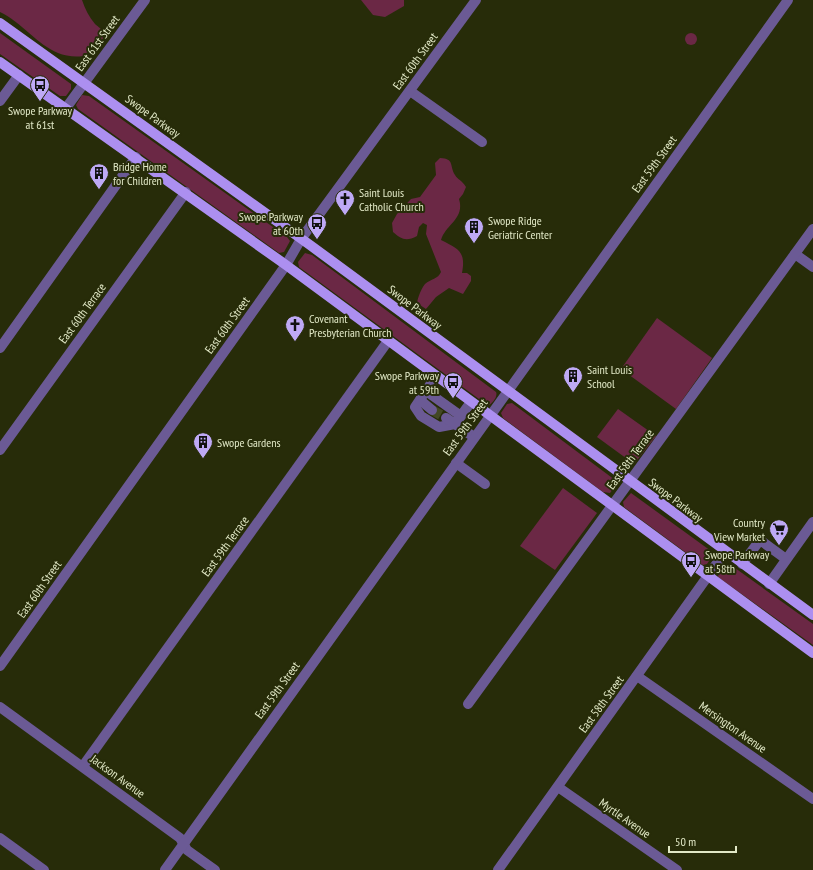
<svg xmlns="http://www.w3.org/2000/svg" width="813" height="870" viewBox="0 0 813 870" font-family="'PT Sans Narrow',sans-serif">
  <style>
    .green { fill: #6b2845 }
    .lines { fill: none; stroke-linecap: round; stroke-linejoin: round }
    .minor-tunnel { stroke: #434825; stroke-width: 10; stroke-dasharray: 10 5; stroke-linecap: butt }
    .minor { stroke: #6b5a95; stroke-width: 10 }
    .major { stroke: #ac8ff0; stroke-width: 10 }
    .labels { text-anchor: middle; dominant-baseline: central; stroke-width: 4; stroke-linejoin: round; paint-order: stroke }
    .street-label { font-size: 12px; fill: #e1e8c6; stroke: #272c09 }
    .poi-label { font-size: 12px; fill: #e1e8c6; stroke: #272c09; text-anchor: start }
  </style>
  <rect width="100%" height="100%" fill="#272c09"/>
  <!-- green -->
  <g class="green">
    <path d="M0 0H82C85 9 89 17 95 24 97 26 101 28 102 31 105 36 102 43 98 48 90 59 70 58 58 53 38 45 21 22 0 12Z"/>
    <polygon points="361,0 404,0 404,6 385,17 373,15"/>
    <polygon points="0,33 71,84 71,89 66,96 60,96 0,54"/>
    <circle cx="691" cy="39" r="6"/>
    <polygon points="82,95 89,96 287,237 290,241 284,252 279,253 78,109 76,105"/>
    <path d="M440 158C455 159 449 165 455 175 458 180 462 180 466 187L463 194 459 199C465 219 446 224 441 240 459 249 466 252 462 273H467L471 276V281L463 294 449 288 436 297 426 309 417 303C418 297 421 289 425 284 431 279 438 279 441 272L426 234 427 225 423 223 419 227 417 236C406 242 401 239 393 232L392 223 397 214 411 199 420 197 436 175 435 163Z"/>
    <path d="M305 253 312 255 496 392C498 396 493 403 489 405L483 402 299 267 298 262Z"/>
    <polygon points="657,318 712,358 676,409 621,369"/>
    <polygon points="512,403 615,480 617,484 610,493 603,492 503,418 501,413 507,404"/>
    <polygon points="618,409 656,436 634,464 597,437"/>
    <polygon points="563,488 597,513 555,570 520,546"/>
    <polygon points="631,493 711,551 713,555 707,564 703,565 700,563 624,507 623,502"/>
    <polygon points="726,566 735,568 813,624 813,645 718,577 719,572"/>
  </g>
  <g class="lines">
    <!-- minor-tunnel -->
    <polyline class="minor-tunnel" points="432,410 446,418"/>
    <!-- minor -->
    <g class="minor">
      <polyline points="410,91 482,142"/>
      <polyline points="0,101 19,75"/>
      <polyline points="66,108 145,0"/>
      <polyline points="795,254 813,267"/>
      <polyline points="0,348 136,157"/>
      <polyline points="436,376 415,407 421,416 439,427 455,424 474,437"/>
      <polyline points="426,391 461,416"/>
      <polyline points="420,400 432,410"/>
      <polyline points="446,418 455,424 471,402"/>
      <polyline points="0,450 186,192"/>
      <polyline points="456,463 485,484"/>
      <polyline points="742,564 760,540 786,559"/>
      <polyline points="769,584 813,522"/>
      <polyline points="0,666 286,265 301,239 476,0"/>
      <polyline points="637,676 813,799"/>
      <polyline points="468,704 813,229"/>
      <polyline points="0,707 180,838 187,850 215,870"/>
      <polyline points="83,766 388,341"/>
      <polyline points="558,787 677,870"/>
      <polyline points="0,838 44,870"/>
      <polyline points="165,870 788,0"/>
      <polyline points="498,870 725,552"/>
    </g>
    <!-- major -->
    <g class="major">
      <polyline points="0,23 310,245 813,615"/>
      <polyline points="0,62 286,265 813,653"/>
    </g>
  </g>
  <!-- icons -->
  <defs>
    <symbol id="bus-pin" viewBox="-11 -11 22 30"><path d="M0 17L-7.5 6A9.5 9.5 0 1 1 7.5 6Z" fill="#bea9f5" stroke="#272c09"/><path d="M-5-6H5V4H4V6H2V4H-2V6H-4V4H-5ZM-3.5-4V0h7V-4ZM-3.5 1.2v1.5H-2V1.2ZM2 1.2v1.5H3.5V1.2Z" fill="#111"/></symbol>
    <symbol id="building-pin" viewBox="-11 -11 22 30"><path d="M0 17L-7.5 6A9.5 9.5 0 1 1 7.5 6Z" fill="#bea9f5" stroke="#272c09"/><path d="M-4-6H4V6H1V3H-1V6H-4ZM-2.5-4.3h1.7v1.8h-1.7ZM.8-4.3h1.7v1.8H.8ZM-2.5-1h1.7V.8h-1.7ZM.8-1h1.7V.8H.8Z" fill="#111"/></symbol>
    <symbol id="church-pin" viewBox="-11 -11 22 30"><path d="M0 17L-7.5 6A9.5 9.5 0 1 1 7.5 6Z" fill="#bea9f5" stroke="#272c09"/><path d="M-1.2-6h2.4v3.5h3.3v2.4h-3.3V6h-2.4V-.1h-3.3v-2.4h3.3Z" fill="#111"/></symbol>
    <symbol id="supermarket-pin" viewBox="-11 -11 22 30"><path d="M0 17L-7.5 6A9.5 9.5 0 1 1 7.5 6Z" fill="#bea9f5" stroke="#272c09"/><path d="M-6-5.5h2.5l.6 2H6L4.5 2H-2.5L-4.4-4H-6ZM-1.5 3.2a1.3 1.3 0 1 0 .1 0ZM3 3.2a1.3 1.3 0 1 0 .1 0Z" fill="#111"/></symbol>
  </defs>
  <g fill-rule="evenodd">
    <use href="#bus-pin" x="29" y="74" width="22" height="30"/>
    <use href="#building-pin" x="88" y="162" width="22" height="30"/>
    <use href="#church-pin" x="334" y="188" width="22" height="30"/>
    <use href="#bus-pin" x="306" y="212" width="22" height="30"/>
    <use href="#building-pin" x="463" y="216" width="22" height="30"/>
    <use href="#church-pin" x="284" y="314" width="22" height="30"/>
    <use href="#building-pin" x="562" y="365" width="22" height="30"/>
    <use href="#bus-pin" x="442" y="371" width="22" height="30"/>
    <use href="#building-pin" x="192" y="431" width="22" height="30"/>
    <use href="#supermarket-pin" x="768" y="518" width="22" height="30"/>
    <use href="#bus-pin" x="680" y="550" width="22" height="30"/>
  </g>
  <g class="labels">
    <!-- street labels -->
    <g class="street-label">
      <text transform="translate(97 43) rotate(-54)">East 61st Street</text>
      <text transform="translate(415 61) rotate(-54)">East 60th Street</text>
      <text transform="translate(153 116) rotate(36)">Swope Parkway</text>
      <text transform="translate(654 164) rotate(-54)">East 59th Street</text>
      <text transform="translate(415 307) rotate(37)">Swope Parkway</text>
      <text transform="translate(82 313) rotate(-54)">East 60th Terrace</text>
      <text transform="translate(227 325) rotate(-54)">East 60th Street</text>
      <text transform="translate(465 427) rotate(-54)">East 59th Street</text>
      <text transform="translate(630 459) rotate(-54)">East 58th Terrace</text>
      <text transform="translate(676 500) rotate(37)">Swope Parkway</text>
      <text transform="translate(225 546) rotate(-54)">East 59th Terrace</text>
      <text transform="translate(39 589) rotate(-55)">East 60th Street</text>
      <text transform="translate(277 690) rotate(-54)">East 59th Street</text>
      <text transform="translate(601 704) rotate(-54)">East 58th Street</text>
      <text transform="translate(733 727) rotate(35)">Mersington Avenue</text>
      <text transform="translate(118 776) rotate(36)">Jackson Avenue</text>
      <text transform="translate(625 818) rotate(35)">Myrtle Avenue</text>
    </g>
    <!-- poi labels -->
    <g class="poi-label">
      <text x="40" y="110" text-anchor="middle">Swope Parkway<tspan x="40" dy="14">at 61st</tspan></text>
      <text x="113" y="166">Bridge Home<tspan x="113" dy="14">for Children</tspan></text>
      <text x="359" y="192">Saint Louis<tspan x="359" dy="14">Catholic Church</tspan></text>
      <text x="303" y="216" text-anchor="end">Swope Parkway<tspan x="303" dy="14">at 60th</tspan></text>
      <text x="488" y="220">Swope Ridge<tspan x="488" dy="14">Geriatric Center</tspan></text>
      <text x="309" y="318">Covenant<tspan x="309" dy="14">Presbyterian Church</tspan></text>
      <text x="587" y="369">Saint Louis<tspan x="587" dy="14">School</tspan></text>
      <text x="439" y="375" text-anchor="end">Swope Parkway<tspan x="439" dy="14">at 59th</tspan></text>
      <text x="217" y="442">Swope Gardens</text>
      <text x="765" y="522" text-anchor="end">Country<tspan x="765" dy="14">View Market</tspan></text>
      <text x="705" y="554">Swope Parkway<tspan x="705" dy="14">at 58th</tspan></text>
    </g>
  </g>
  <!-- scale -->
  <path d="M669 846v6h67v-6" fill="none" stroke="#e1e8c6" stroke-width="2"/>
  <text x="675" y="846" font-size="12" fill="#e1e8c6" stroke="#272c09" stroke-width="3" paint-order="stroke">50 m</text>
</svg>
